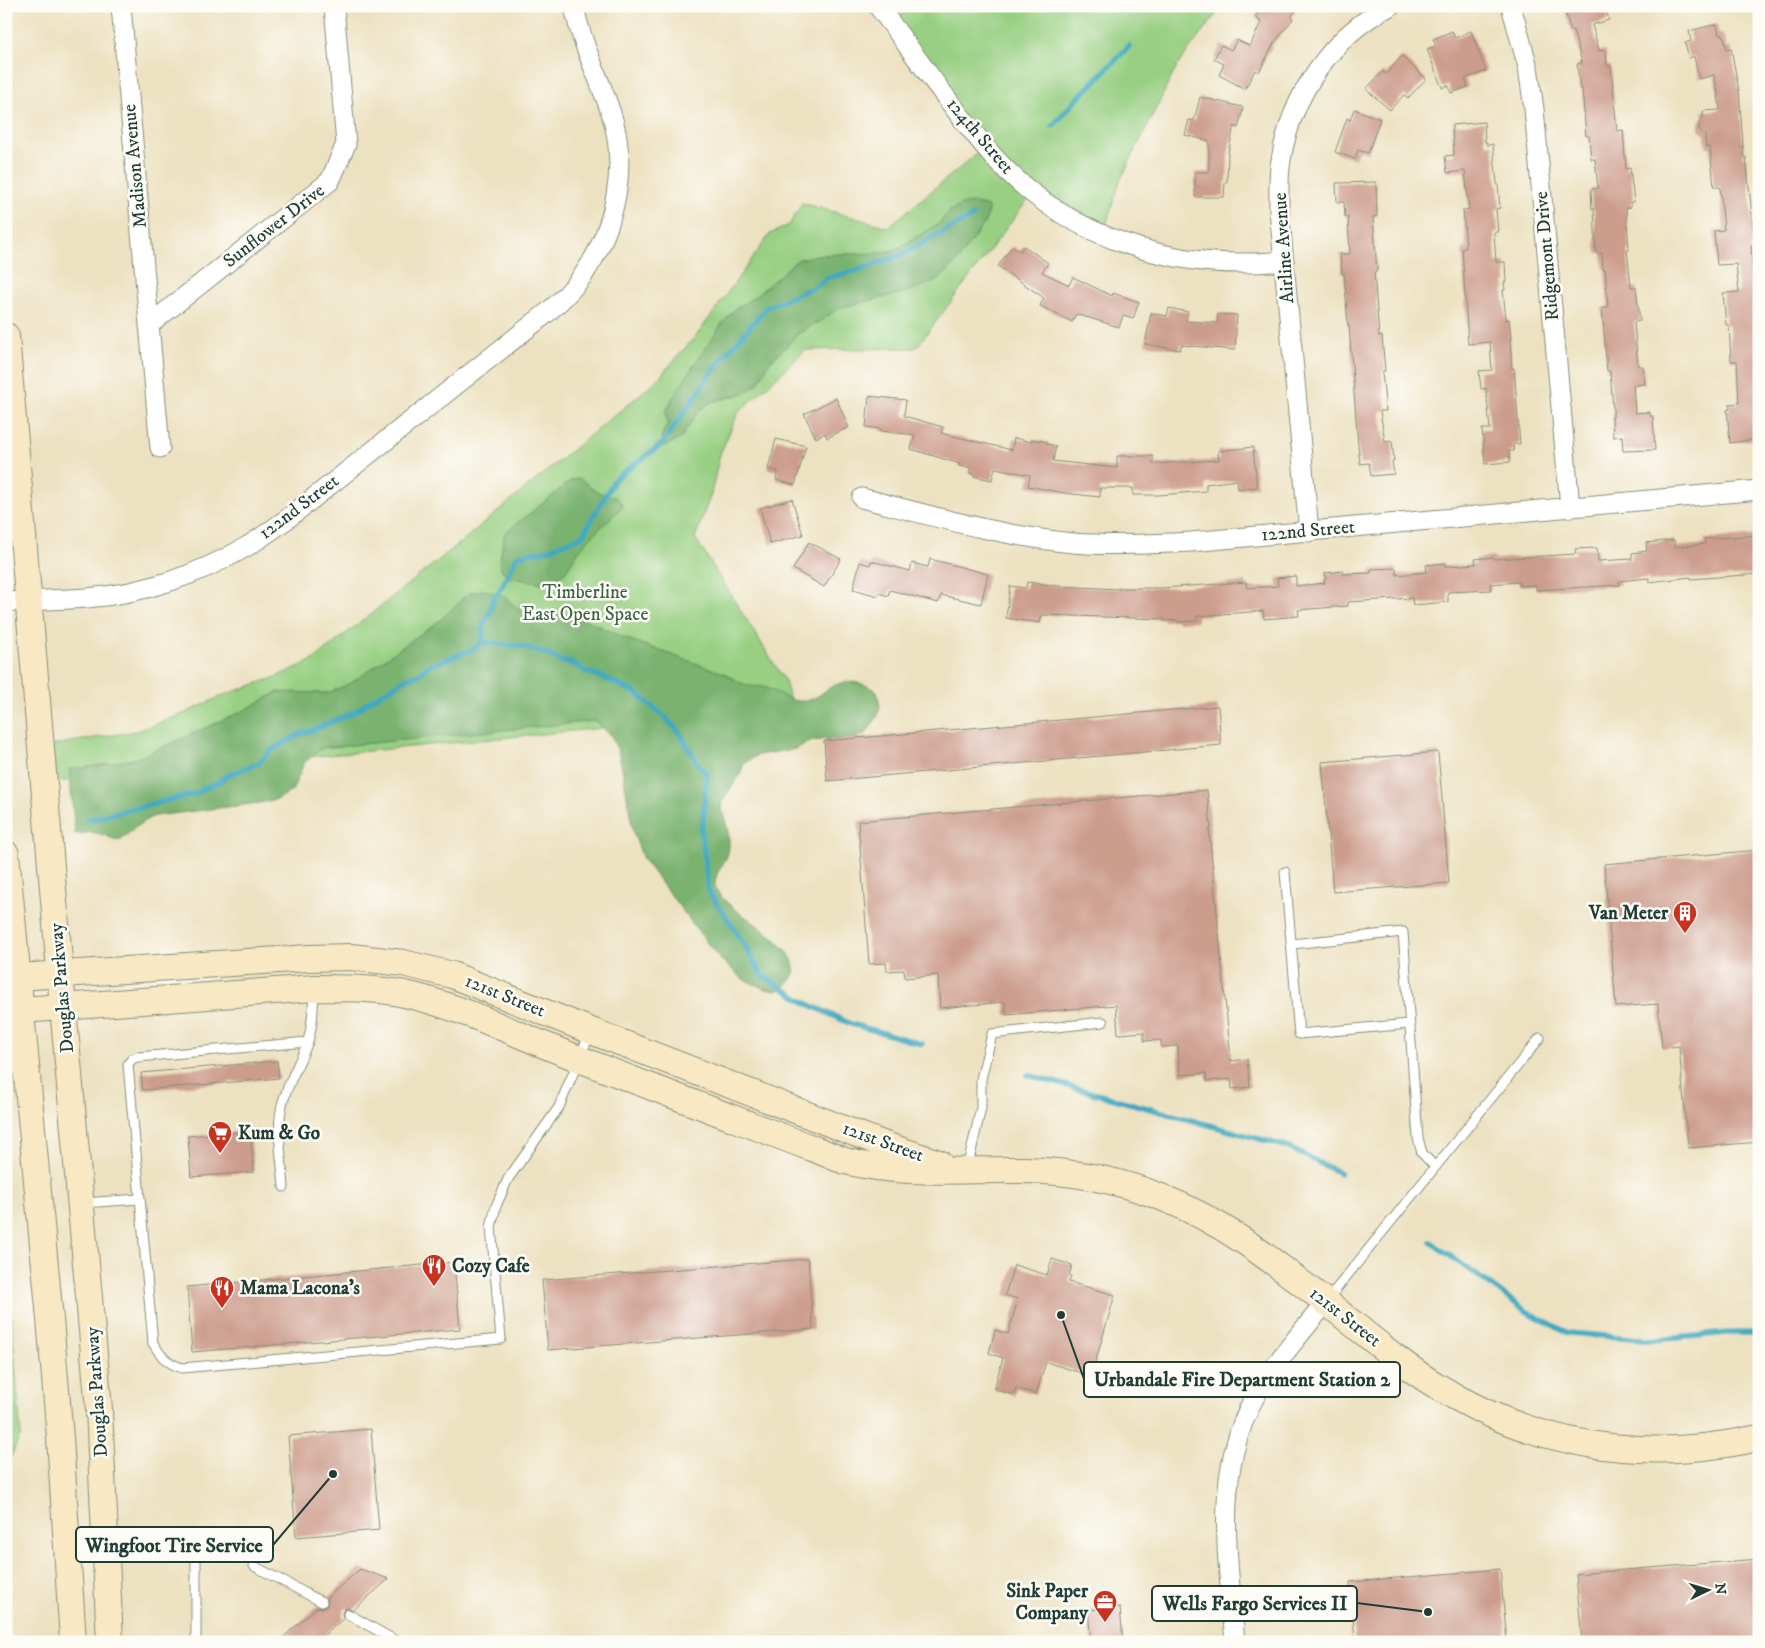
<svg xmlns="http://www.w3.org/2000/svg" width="1765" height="1648" viewBox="0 0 1765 1648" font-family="'IM FELL DW Pica',serif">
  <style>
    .green { fill: #98cf82; stroke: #5c865b }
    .forest { fill: #7ab270; stroke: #4c7852 }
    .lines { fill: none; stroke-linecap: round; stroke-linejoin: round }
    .stream { stroke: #40a9c0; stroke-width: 5.5 }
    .building { fill: #cc9c8c }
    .lane-casing { stroke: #868f7a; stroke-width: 11 }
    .street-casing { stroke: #868f7a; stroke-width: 21 }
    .secondary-casing { stroke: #868f7a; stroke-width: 28 }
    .lane { stroke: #fff; stroke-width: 9 }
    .street { stroke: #fff; stroke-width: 19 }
    .secondary { stroke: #f8e8c3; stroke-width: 26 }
    .labels { text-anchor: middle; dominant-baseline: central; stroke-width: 5; stroke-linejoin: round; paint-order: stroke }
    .street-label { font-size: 19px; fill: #1f3d34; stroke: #fdfcf7 }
    .park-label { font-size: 19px; fill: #3d6248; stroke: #fdfcf7 }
    .poi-label { font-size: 19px; font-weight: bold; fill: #1f3d34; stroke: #fdfcf7; text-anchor: start }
    .leader { fill: none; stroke: #1f3d34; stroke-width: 2 }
    .callout-dot { fill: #1f3d34; stroke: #fdfcf7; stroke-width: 2 }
    .callout { fill: #fdfcf7; stroke: #1f3d34; stroke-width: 2 }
    .callout-label { font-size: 20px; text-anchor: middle; font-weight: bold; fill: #1f3d34 }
  </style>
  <rect width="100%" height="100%" fill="#fdfcf7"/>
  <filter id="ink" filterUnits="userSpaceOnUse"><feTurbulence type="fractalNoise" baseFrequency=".02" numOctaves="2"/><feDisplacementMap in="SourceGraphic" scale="10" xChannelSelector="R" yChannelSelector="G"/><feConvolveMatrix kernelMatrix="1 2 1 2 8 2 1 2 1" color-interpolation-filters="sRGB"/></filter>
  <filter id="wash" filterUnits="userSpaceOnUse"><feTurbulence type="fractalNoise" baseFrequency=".0096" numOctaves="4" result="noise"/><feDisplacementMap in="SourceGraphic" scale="20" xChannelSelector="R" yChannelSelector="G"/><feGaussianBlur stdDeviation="1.12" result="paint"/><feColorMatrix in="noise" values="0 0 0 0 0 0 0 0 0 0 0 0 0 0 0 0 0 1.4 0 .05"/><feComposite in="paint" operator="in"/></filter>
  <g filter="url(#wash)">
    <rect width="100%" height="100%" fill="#ece1c0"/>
    <!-- green -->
    <g class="green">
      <polygon points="912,6 1222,6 1177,66 1120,181 1103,235 1033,193 916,348 806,350 738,413 720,454 711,494 695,538 785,681 789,696 786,710 44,783 41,747 137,731 183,714 224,695 276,677 313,660 456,546 656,381 700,331 770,234 789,225 802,203 888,227 985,147 891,23"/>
      <polygon points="6,1253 21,1435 6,1467"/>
    </g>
    <!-- forest -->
    <g class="forest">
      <polygon points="974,203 988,207 987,216 984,224 955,264 939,280 906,292 839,308 820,321 796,335 785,348 770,361 758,384 744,393 709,403 698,412 681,438 666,446 661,437 668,423 665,413 676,392 721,325 734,310 757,295 797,260 816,255 877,253 895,250 938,224 950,211 963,204"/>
      <path d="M580 478C586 483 592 490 600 493 609 496 619 495 623 506L592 536 578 552 566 571 557 578 543 583 511 578 502 571 499 563 505 533 572 480Z"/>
      <path d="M483 590 505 596 512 604 520 610 533 613H549L586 620 627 639 726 674C733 679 741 684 750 686 756 687 764 686 769 689 780 692 789 702 802 701 815 701 822 692 833 686 848 679 863 682 877 691L880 707 877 717 866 733 854 739H825L809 742 795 749 758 755 744 763C740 779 729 789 721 804 724 819 732 837 728 853 725 866 707 879 719 894 736 917 800 943 794 975L787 984 776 991 765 989 743 979 718 957 643 859 633 831 623 773 618 751 611 735 595 721 322 748 304 763 292 791 278 799 259 803 155 816C138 822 133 832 119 840 111 839 104 834 96 833 89 832 82 833 75 834L69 769 96 766 138 758 243 711 278 692 328 693 351 683 439 621 469 593Z"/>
    </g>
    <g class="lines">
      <!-- stream -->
      <g class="stream">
        <polyline points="1053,126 1075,101 1129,46"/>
        <polyline points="482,642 524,647 550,655 563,662 572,663 587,672 600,676 636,693 666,718 678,731 700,767 707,773 703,821 701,829 709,892 737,933 762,975 806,1003 851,1024 922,1044"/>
        <polyline points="87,820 198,793 208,786 218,783 226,776 259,763 270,751 300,734 318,728 358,710 366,703 408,678 418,675 428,666 474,649 482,642 484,621 490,614 493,599 502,586 518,555 547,550 582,536 615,479 662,444 717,365 766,308 818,285 826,278 862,269 901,255 973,216"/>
        <polyline points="1028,1075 1285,1146 1340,1173"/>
        <polyline points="1431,1242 1526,1311 1568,1333 1656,1340 1727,1333 1759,1333"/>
      </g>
    </g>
    <g id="blocks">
      <!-- building -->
      <g class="building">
        <polygon points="1264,6 1299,6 1291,17 1293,19 1274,43 1259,72 1255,70 1245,89 1219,75 1224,64 1214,59 1221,45 1231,50 1237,40 1250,46 1261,22 1255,17"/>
        <polygon points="1573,6 1605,6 1609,20 1592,25 1599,51 1606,50 1607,66 1611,66 1617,131 1623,130 1626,169 1630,168 1634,202 1631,202 1631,207 1626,208 1629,250 1627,250 1631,287 1636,287 1640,321 1634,322 1638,366 1643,366 1645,384 1633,385 1635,413 1650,412 1650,416 1653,416 1655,450 1623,451 1622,436 1613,437 1612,417 1613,417 1613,408 1610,371 1607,371 1602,308 1608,307 1605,269 1603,269 1602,253 1596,253 1594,208 1592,209 1591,189 1598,188 1595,159 1591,159 1589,136 1586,136 1582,89 1580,89 1577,64 1582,63 1573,30 1571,31 1565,11 1574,9"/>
        <polygon points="1717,24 1719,35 1723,34 1727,49 1731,48 1739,91 1744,157 1746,157 1755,245 1751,246 1753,276 1757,276 1759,290 1759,302 1756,302 1759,332 1759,439 1730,443 1727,410 1730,409 1729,404 1739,403 1737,361 1731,361 1729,325 1726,325 1723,293 1739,292 1736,264 1717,265 1714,231 1724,230 1720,187 1714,187 1710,147 1706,147 1705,135 1699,129 1699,122 1703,117 1703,111 1720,110 1718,94 1714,75 1699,79 1694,56 1689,58 1685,43 1691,41 1689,31"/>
        <polygon points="1452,31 1455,38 1471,31 1486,71 1465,79 1468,87 1451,93 1448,85 1442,88 1427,49 1436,46 1433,39"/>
        <polygon points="1402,56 1426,79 1408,98 1404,95 1390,110 1366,89 1383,71 1386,74"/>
        <polygon points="1200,97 1242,107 1243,109 1238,128 1234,126 1228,153 1227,182 1225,182 1224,197 1195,197 1195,172 1209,172 1209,141 1185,135 1189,120 1194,121"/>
        <polygon points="1354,109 1380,119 1368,153 1358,150 1355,159 1335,152 1347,118 1350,120"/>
        <polygon points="1484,122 1485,142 1487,142 1487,145 1493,144 1497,184 1498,184 1500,208 1496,209 1498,232 1494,232 1496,262 1505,262 1506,282 1504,282 1505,290 1503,290 1506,320 1509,319 1511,339 1510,339 1512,369 1514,368 1520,444 1513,444 1514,451 1509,451 1510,462 1485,464 1482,429 1490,429 1486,388 1481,389 1479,371 1492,370 1490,342 1468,344 1462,248 1466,248 1463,210 1469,209 1465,171 1447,173 1445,156 1454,155 1452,125"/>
        <polygon points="1376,182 1377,216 1373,217 1377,271 1374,272 1379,336 1382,336 1385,371 1382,372 1386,411 1380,411 1385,442 1392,441 1394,461 1392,462 1394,474 1371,476 1369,463 1360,464 1358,445 1349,326 1348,326 1344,273 1342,274 1340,254 1350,254 1348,217 1345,217 1344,202 1337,202 1336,183"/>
        <polygon points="1012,246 1020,251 1024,246 1048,263 1042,272 1069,285 1073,277 1112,296 1113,293 1139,302 1133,319 1123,316 1119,327 1076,314 1072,322 1040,306 1044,298 998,266"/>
        <polygon points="1169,308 1188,312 1186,321 1217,323 1218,314 1237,315 1235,350 1181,345 1180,350 1145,344 1151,313 1167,316"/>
        <polygon points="869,396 906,400 904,416 943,427 941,433 1012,450 1014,438 1032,442 1032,439 1047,442 1046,444 1056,446 1053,461 1117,468 1117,456 1153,456 1153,464 1219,460 1218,451 1253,447 1257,487 1238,489 1237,480 1206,484 1206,491 1159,495 1133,495 1133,488 1100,488 1100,497 1064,493 1028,486 1030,475 995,468 992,480 973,476 974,474 969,473 971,468 959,466 960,464 911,449 915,435 881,431 881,429 866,427"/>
        <polygon points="836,398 849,427 827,438 825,433 816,438 804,414"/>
        <polygon points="776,439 806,446 795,485 776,480 778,471 768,469"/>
        <polygon points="792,499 803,535 770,544 760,508"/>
        <polygon points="1759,535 1759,574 1691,579 1691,577 1649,582 1649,578 1619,581 1620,585 1536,590 1536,585 1519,586 1519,582 1490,584 1491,590 1448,592 1448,602 1413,605 1412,598 1348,602 1348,606 1298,610 1299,616 1264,619 1263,611 1197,616 1197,621 1178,622 1177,620 1164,621 1164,619 1042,615 1040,623 1006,618 1010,586 1026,588 1027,582 1058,586 1119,589 1119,588 1162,588 1246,582 1247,588 1278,586 1277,578 1296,576 1296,586 1325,583 1324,580 1326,579 1325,573 1343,571 1343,574 1371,573 1371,569 1396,568 1397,575 1427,572 1426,565 1445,563 1445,566 1476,564 1475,559 1494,557 1494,559 1576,554 1575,549 1597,548 1598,561 1632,559 1632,553 1647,551 1646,543 1674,540 1675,547 1705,544 1704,539"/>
        <polygon points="809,542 841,559 824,587 793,569"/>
        <polygon points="930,559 988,574 981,604 941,595 938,603 890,590 888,596 879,593 878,596 853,589 860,562 870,565 871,561 910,571 912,563 928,567"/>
        <polygon points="1218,706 1221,745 827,781 824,741"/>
        <polygon points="1438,752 1449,883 1333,892 1322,762"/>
        <polygon points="1207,790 1211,830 1209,830 1231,1061 1247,1059 1250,1087 1232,1089 1231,1079 1207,1081 1206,1073 1180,1075 1178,1046 1161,1047 1161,1040 1144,1041 1144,1032 1118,1034 1116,1005 1006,1015 1005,1002 940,1008 938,975 905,978 904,970 887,971 886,963 869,964 858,821"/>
        <polygon points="1759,850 1759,1142 1688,1148 1679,1046 1662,1048 1658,1004 1616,1007 1604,864"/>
        <polygon points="277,1061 279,1078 143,1090 141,1073"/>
        <polygon points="250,1131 254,1172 191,1177 188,1136"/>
        <polygon points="808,1259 813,1329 548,1350 542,1280"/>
        <polygon points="1052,1259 1072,1265 1069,1276 1071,1276 1069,1282 1115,1295 1091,1376 1046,1362 1036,1394 1016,1388 1014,1395 994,1389 1003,1358 989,1353 995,1330 1008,1334 1018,1299 1005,1295 1014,1265 1047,1275"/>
        <polygon points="454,1262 460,1329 192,1352 187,1287"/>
        <polygon points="371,1429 379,1530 296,1537 288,1436"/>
        <polygon points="1759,1559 1759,1642 1582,1642 1576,1574"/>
        <polygon points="360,1569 389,1579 353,1610 348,1608 344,1609 342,1614 344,1618 316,1642 278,1642 317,1607 322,1608 326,1607 328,1602 327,1598"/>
        <polygon points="1500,1569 1507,1642 1355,1642 1350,1582"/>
        <polygon points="1120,1607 1123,1642 1091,1642 1088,1610"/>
      </g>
    </g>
  </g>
  <g filter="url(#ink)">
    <use href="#blocks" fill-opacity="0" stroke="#868f7a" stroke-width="1"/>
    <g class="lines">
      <defs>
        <g id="lane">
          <polyline points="1285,872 1299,1034 1409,1024"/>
          <polyline points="1292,944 1403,932 1418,1138 1422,1153 1435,1167"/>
          <path d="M308 1042 138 1057 132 1059 128 1064 153 1343C161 1357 167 1363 182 1368L501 1339 491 1227 496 1206 508 1179 559 1107 590 1033"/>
          <polyline points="967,1169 981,1108 981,1079 992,1034 1103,1022"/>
          <path d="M284 1187C282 1161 276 1131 282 1105 287 1085 299 1064 307 1044 313 1027 313 1008 314 991"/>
          <polyline points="83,1203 140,1199"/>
          <polyline points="1328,1299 1540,1038"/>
          <polyline points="254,1566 322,1602"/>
          <polyline points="348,1614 398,1642"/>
          <polyline points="196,1642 196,1562"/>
        </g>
        <g id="street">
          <polyline points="121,6 160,448"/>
          <path d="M878 6C916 56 952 109 993 156 1067 239 1176 272 1284 261"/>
          <polyline points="1511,6 1528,67 1534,109 1570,507"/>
          <polyline points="149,325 330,181 346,144 334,6"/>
          <path d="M862 498C932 516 1001 536 1073 543 1113 546 1152 544 1191 542L1759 490"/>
          <path d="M1309 532 1279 209C1279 193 1278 176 1281 160 1291 96 1332 35 1390 6"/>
          <path d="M6 602C33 600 60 600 87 598 142 594 198 575 246 547 260 539 273 529 287 519L548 312C561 301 574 288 584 274 616 227 629 164 610 110 598 75 581 43 574 6"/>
          <path d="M1235 1642C1228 1553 1211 1467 1261 1386 1280 1356 1304 1330 1326 1302"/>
        </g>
        <g id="secondary">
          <polyline points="6,336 63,1007 99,1409 110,1642"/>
          <polyline points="6,854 50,1319 60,1438 73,1642"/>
          <polyline points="18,977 309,958 351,957 403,963 452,975 591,1031 888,1146 939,1163"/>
          <path d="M22 1010 315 988C343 988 372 988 400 993 454 1004 504 1029 554 1049 617 1074 680 1098 743 1122 765 1130 787 1139 809 1147 821 1151 833 1157 845 1161 904 1176 964 1169 1024 1170 1070 1171 1118 1180 1161 1197 1225 1222 1277 1264 1331 1306 1365 1333 1399 1363 1437 1386 1537 1448 1644 1463 1759 1438"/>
        </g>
      </defs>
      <!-- lane casing -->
      <use href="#lane" class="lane-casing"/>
      <!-- street casing -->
      <use href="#street" class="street-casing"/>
      <!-- secondary casing -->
      <use href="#secondary" class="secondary-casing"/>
      <!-- lane -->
      <use href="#lane" class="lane"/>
      <!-- street -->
      <use href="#street" class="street"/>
      <!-- secondary -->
      <use href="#secondary" class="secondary"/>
    </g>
  </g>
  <!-- icons -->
  <defs>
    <symbol id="building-pin" viewBox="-11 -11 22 30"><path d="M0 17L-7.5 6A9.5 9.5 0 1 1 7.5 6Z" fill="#c8321e" stroke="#fdfcf7"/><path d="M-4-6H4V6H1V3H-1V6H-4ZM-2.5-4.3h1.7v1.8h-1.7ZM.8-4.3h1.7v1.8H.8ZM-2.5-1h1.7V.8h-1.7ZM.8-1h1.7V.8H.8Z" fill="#fff"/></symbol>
    <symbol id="supermarket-pin" viewBox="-11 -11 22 30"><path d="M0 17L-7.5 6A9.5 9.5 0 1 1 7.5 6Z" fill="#c8321e" stroke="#fdfcf7"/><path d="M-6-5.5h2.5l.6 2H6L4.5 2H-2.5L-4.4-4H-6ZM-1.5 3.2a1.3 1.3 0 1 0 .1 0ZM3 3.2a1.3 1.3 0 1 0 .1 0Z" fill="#fff"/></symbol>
    <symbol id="restaurant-pin" viewBox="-11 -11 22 30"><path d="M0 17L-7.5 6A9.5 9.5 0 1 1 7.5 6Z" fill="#c8321e" stroke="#fdfcf7"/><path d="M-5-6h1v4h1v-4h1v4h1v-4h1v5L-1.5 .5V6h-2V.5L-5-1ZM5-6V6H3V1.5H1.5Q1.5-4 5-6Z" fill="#fff"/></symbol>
    <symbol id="office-pin" viewBox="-11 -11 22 30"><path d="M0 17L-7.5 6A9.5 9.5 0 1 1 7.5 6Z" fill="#c8321e" stroke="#fdfcf7"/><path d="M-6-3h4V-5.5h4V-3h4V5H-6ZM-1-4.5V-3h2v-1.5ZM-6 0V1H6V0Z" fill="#fff"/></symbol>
  </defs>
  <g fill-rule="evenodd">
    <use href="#building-pin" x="1671" y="899" width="28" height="38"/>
    <use href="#supermarket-pin" x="206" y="1119" width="28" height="38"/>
    <use href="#restaurant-pin" x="420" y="1252" width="28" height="38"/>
    <use href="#restaurant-pin" x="208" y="1274" width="28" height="38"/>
    <use href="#office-pin" x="1091" y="1588" width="28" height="38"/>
  </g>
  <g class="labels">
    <!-- street labels -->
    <g class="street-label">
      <text transform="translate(980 136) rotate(50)">124th Street</text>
      <text transform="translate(135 166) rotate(-95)">Madison Avenue</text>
      <text transform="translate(274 226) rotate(-38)">Sunflower Drive</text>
      <text transform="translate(1284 248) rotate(-94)">Airline Avenue</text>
      <text transform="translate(1547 256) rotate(-95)">Ridgemont Drive</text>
      <text transform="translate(299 507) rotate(-37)">122nd Street</text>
      <text transform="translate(1308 531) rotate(-5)">122nd Street</text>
      <text transform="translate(62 988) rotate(-95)">Douglas Parkway</text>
      <text transform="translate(505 996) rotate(22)">121st Street</text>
      <text transform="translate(883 1142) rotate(20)">121st Street</text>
      <text transform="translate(1345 1317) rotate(38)">121st Street</text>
      <text transform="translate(97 1392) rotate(-94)">Douglas Parkway</text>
    </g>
    <!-- park labels -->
    <g class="park-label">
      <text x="585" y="592">Timberline<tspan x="585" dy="22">East Open Space</tspan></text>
    </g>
    <!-- poi labels -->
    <g class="poi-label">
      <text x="1668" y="913" text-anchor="end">Van Meter</text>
      <text x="238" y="1133">Kum &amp; Go</text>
      <text x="452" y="1266">Cozy Cafe</text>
      <text x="240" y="1288">Mama Lacona's</text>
      <text x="1088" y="1591" text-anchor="end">Sink Paper<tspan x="1088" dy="22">Company</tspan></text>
    </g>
  </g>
  <!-- callouts -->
  <path class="leader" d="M1061 1315L1084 1379M333 1474L273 1545M1428 1612L1357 1603"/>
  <g class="callout-dot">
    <circle cx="1061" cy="1315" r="5"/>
    <circle cx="333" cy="1474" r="5"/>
    <circle cx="1428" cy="1612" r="5"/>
  </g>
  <g class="callout">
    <rect x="1084" y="1362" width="316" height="35" rx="5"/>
    <rect x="76" y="1527" width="197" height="35" rx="5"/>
    <rect x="1152" y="1586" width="205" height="35" rx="5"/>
  </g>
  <g class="callout-label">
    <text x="1242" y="1386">Urbandale Fire Department Station 2</text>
    <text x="174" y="1552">Wingfoot Tire Service</text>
    <text x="1255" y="1610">Wells Fargo Services II</text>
  </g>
  <!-- margin -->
  <rect width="1765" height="1648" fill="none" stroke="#fdfcf7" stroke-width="25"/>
  <!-- north arrow -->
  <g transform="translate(1708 1590) rotate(85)" stroke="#fdfcf7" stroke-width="4" paint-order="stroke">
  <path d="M0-4L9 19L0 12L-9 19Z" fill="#1f3d34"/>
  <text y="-8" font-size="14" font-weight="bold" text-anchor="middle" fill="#1f3d34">N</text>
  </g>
</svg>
